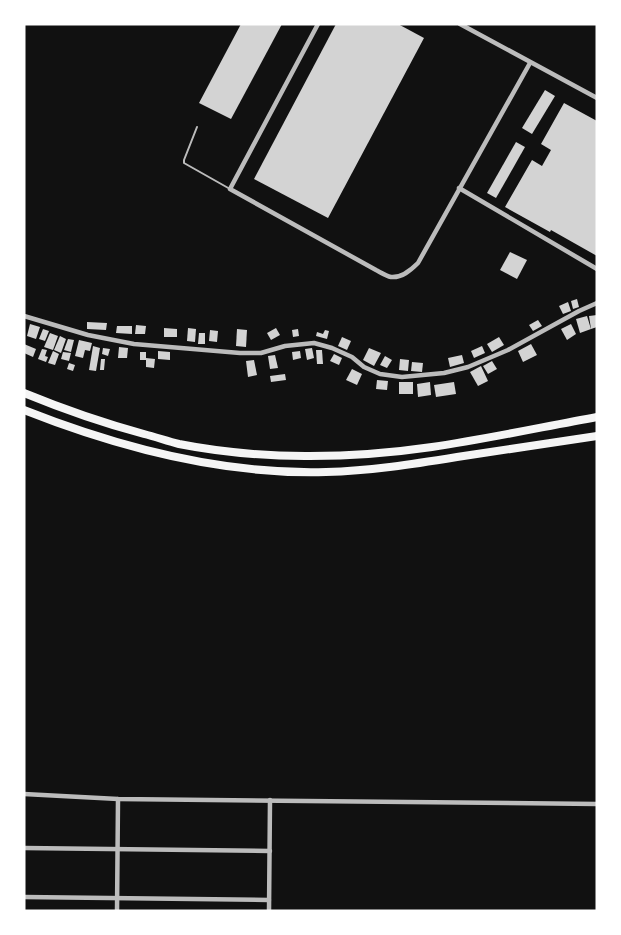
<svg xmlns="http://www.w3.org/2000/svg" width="621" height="935" viewBox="0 0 621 935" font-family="'PT Sans Narrow',sans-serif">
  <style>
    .building { fill: #d3d3d3 }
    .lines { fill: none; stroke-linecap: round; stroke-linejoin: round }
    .service { stroke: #bcbcbc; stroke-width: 2 }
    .minor { stroke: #bcbcbc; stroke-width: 4.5 }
    .trunk { stroke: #f5f5f5; stroke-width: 8 }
  </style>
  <rect width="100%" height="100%" fill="#111"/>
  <!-- building -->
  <g class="building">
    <polygon points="241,24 282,24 231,119 199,103"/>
    <polygon points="336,24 398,24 424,38 328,218 254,179"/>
    <polygon points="545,90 555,96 532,134 522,128"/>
    <polygon points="564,103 597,121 597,256 551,230 550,232 505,207 532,160 542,166 551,150 541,144"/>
    <polygon points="516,142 525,147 496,198 487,193"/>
    <polygon points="510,252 527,260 517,279 500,270"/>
    <polygon points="577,299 579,307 573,309 571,301"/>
    <polygon points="568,302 571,311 563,314 559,306"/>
    <polygon points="597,315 597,327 591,329 589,316"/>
    <polygon points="587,316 591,329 580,333 576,319"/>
    <polygon points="538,320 542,326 533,331 529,325"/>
    <polygon points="87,322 107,323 106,330 87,329"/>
    <polygon points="30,324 40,327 36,339 27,336"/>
    <polygon points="571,324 576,334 567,340 561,329"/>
    <polygon points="136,325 146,326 145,334 135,334"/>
    <polygon points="117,326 132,326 132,334 116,333"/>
    <polygon points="164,328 177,329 177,337 164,337"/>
    <polygon points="188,328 196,329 195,342 187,341"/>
    <polygon points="276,328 280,335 271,340 267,333"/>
    <polygon points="43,329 49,331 45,341 39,339"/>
    <polygon points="237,329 247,330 246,347 236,346"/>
    <polygon points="298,329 299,336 293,337 292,330"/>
    <polygon points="210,330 218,331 217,342 209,341"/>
    <polygon points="325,330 329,331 327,339 316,336 317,332 323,334"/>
    <polygon points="50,333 58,336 53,350 44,347"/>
    <polygon points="199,333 205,333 205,344 198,344"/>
    <polygon points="60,336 66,339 61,353 54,350"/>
    <polygon points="342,337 351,341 347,350 338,346"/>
    <polygon points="499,337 504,345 492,352 487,344"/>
    <polygon points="68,339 74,340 71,352 64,350"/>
    <polygon points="79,340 92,343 90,351 85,350 83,358 75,356"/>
    <polygon points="24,344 36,349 33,357 24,353"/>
    <polygon points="531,344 537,355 523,362 518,351"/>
    <polygon points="93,346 100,348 96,371 89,370"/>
    <polygon points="482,346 485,353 474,358 471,351"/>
    <polygon points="119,347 128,348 127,358 118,358"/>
    <polygon points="103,348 110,349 108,356 102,354"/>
    <polygon points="312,348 314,358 307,360 305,349"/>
    <polygon points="369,348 381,353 374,366 363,360"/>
    <polygon points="42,349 47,350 45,356 48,357 46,362 38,359"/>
    <polygon points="316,350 322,350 323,364 317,364"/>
    <polygon points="53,351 59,354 55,365 48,363"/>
    <polygon points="158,351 170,352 170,360 158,359"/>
    <polygon points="300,351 301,358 293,360 292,352"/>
    <polygon points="63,352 71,353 69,361 61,359"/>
    <polygon points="140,352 146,352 146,358 155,359 154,368 146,367 146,360 140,360"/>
    <polygon points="334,354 342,358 339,365 330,361"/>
    <polygon points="275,355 278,368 270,369 268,356"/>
    <polygon points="462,355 464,363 450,367 448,358"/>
    <polygon points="385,356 392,360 387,368 380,365"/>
    <polygon points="101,359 105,359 104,370 100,370"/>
    <polygon points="400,359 409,360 408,371 399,370"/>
    <polygon points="254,360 257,375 248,377 246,361"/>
    <polygon points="492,361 497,369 488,374 483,366"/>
    <polygon points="412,362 423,363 422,372 411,371"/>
    <polygon points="69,363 75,365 73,371 67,369"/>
    <polygon points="481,366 488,381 478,386 470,372"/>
    <polygon points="352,369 362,374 357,385 346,380"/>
    <polygon points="285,374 286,380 271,382 270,376"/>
    <polygon points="377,380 388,381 387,390 376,389"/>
    <rect x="399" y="382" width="14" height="12"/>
    <polygon points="430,382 431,395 418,397 417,384"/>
    <polygon points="454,382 456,394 436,397 434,385"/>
  </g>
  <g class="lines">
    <!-- service -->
    <polyline class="service" points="197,127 184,160 184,163 230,189"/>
    <!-- minor -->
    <g class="minor">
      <path d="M318 24 230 189 376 270C380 272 386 276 391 277 402 278 411 270 418 263L530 63"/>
      <polyline points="460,24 597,98"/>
      <polyline points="459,188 597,269"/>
      <polyline points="24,316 88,335 134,344 240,353 261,353 285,346 314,343 332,348 352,357 364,367 380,374 402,377 444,373 468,367 508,350 579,311 597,303"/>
      <polyline points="24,794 118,799 597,804"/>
      <polyline points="24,848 270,851"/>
      <polyline points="24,897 269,900"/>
      <polyline points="117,911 118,799"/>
      <polyline points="269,911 270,800"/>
    </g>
    <!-- trunk -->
    <g class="trunk">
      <path d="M24 393C63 409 103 423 144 434 156 437 167 441 179 444 260 460 350 459 432 447 487 439 542 427 597 417"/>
      <path d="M24 410C120 448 222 475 326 472 370 471 414 464 457 457 504 450 550 443 597 436"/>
    </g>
  </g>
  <!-- border -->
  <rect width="621" height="935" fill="none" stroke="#ffffff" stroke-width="51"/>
</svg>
